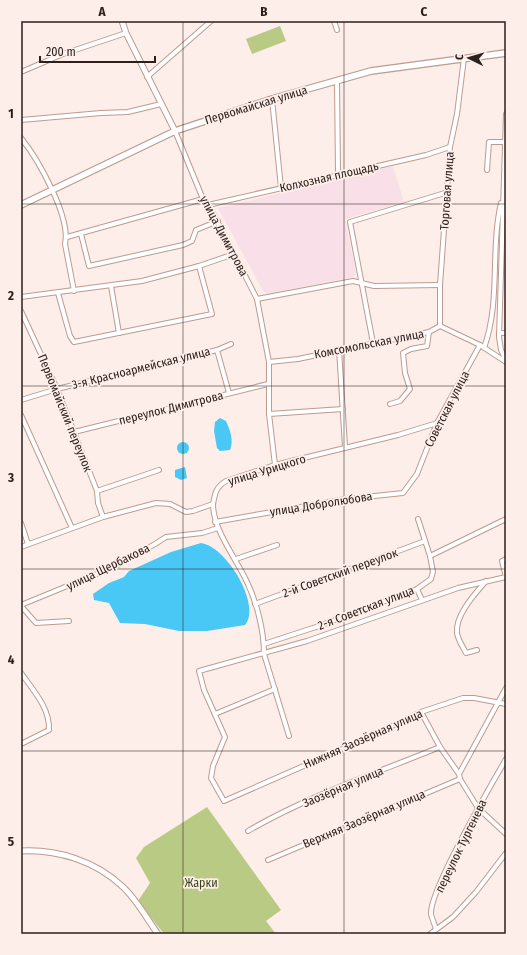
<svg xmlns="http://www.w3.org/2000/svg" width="527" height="955" viewBox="0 0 527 955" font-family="'Fira Sans Condensed',sans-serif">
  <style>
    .commercial { fill: #f9e0e8 }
    .green { fill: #b9ca85 }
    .water { fill: #49c8f5 }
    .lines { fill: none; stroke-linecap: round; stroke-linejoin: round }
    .minor-casing { stroke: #bd9b8f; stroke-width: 6 }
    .tertiary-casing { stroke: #bd9b8f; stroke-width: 7 }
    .secondary-casing { stroke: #bd9b8f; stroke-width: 8 }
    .minor { stroke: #fff; stroke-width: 4 }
    .tertiary { stroke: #fff; stroke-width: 5 }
    .secondary { stroke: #fff; stroke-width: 5.5 }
    .grid { fill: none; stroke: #2d201c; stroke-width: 1; stroke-opacity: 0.55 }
    .labels { text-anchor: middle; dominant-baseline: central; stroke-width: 3.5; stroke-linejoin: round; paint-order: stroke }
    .street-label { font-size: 12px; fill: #2d201c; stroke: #fdeee9 }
    .park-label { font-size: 12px; fill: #3a431a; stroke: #fdeee9 }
    .neatline { fill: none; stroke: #2d201c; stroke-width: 1.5 }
    .grid-label { font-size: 13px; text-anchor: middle; font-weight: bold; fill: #2d201c }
  </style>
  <rect width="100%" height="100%" fill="#fdeee9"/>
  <!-- commercial -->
  <polygon class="commercial" points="393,166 404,202 345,219 356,273 353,277 268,294 263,291 218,208"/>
  <!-- green -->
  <g class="green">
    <polygon points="280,26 286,41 252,54 246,39"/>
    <polygon points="207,807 281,910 266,921 276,934 164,934 138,901 150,883 136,858 144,847"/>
  </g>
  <!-- water -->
  <g class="water">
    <path d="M220 418 226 421C230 430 234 440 230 450L220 451 217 448 214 431 215 422Z"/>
    <circle cx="183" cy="448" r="6"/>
    <polygon points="185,467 187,478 181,480 175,477 175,470"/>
    <path d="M201 543C226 546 262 605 245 625L207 631H179L145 624 120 623 109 603 94 600 93 594 109 583 124 577 129 571 171 552Z"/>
  </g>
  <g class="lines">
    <defs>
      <g id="minor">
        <polyline points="334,21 337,30"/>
        <polyline points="21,72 63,54 126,33"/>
        <polyline points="147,77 211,21"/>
        <polyline points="337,81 338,174"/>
        <polyline points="272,99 281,188"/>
        <polyline points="506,114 499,337 501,350 506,360"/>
        <polyline points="21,120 101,113 128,112 161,104"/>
        <polyline points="175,131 203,199 213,213 257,299 269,362 269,414 275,465"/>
        <path d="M21 138C38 159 71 217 65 244L74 291"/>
        <polyline points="487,170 489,142 505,142"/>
        <polyline points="208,205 426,155 450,147"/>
        <polyline points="81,234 89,266 183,245 192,241 196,230 218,221"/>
        <polyline points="67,237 203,199"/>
        <polyline points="111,286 119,333"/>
        <polyline points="58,293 70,336 74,342 212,314 199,266"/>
        <polyline points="21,297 142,281 199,266 234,254"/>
        <polyline points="257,299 353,281 374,286 440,285"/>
        <polyline points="21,311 57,389 97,491 98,503 103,517"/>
        <polyline points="440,326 440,285 450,147 457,114 464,58"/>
        <polyline points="499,333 506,333"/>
        <polyline points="373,343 350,222 448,192"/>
        <path d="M484 348C501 301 490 250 501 203"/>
        <polyline points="339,349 345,447"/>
        <polyline points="217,350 231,344"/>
        <polyline points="269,362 298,359 429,332 440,326 480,345 506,362"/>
        <polyline points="21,400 57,389 217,350 229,393"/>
        <polyline points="390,404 400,401 410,389 405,373 403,353 411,349 427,346 429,332"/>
        <polyline points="269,414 343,409"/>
        <polyline points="21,415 72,528"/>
        <polyline points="74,432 268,384"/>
        <polyline points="97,491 159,470"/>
        <path d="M213 504C213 530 236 558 247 582 257 603 264 631 264 654L289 736"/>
        <polyline points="418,519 430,556"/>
        <polyline points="215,522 346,499 403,493 417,474 437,423 480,345"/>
        <polyline points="21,523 28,544"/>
        <path d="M21 547 103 517 156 503 170 504 186 512 193 511 213 504C215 493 216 487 226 481L275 465 398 435 437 423"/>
        <polyline points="236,559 277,545"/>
        <polyline points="506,577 458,588 307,641 199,671 204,690 225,737 213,766 211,778 224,801 365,739 421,712 463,698 474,698 506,704"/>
        <polyline points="506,577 502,561 506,559"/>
        <polyline points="417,589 422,600"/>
        <polyline points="255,604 425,541"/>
        <polyline points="21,605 116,566 155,544 166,537 202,533 218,528"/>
        <polyline points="21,606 36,623 69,621"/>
        <polyline points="264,644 322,625 417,589 431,579 433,572 430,556 506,519"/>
        <path d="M477 650 466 653C463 647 458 640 457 633 455 615 475 594 486 581"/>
        <path d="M21 673C33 690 50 708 49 730L21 744"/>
        <polyline points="421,712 440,747 459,774 460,779 478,808 506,834"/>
        <polyline points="215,714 275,689"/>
        <polyline points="459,774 506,688"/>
        <path d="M248 831C308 796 376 773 440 747"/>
        <polyline points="268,860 460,779"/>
        <path d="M436 929C435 925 432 919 431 914 429 891 491 785 506 759"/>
        <polyline points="430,934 453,917 476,892 506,853"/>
      </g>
      <g id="tertiary">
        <polyline points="122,21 126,33 175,131"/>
        <path d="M21 851C57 849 96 861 123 887 137 900 147 919 158 934"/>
      </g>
      <polyline id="secondary" points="21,205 175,131 272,99 371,71 506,53"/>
    </defs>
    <!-- minor casing -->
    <use href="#minor" class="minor-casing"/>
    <!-- tertiary casing -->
    <use href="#tertiary" class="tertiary-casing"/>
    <!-- secondary casing -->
    <use href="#secondary" class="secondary-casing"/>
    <!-- minor -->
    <use href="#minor" class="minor"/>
    <!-- tertiary -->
    <use href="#tertiary" class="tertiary"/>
    <!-- secondary -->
    <use href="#secondary" class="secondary"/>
  </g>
  <!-- grid -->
  <path class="grid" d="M183 21V934M344 21V934M21 204H506M21 386H506M21 569H506M21 751H506"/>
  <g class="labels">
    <!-- street labels -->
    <g class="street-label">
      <text transform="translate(256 105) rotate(-17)">Первомайская улица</text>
      <text transform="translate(329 177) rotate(-13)">Колхозная площадь</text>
      <text transform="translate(447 191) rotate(-86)">Торговая улица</text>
      <text transform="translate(224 236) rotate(62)">улица Димитрова</text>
      <text transform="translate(369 344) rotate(-11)">Комсомольская улица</text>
      <text transform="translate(141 368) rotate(-14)">3-я Красноармейская улица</text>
      <text transform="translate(171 408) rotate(-14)">переулок Димитрова</text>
      <text transform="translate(447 409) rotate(-63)">Советская улица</text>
      <text transform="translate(65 413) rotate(68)">Первомайский переулок</text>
      <text transform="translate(267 470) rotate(-17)">улица Урицкого</text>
      <text transform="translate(321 504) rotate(-9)">улица Добролюбова</text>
      <text transform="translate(108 567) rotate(-26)">улица Щербакова</text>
      <text transform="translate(340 573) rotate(-20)">2-й Советский переулок</text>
      <text transform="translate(366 608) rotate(-21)">2-я Советская улица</text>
      <text transform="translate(363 739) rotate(-24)">Нижняя Заозёрная улица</text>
      <text transform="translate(343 787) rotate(-23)">Заозёрная улица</text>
      <text transform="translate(364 819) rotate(-23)">Верхняя Заозёрная улица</text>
      <text transform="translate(461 846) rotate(-64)">переулок Тургенева</text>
    </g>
    <!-- park labels -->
    <g class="park-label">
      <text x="201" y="883">Жарки</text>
    </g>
  </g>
  <!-- border -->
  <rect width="527" height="955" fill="none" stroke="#fdeee9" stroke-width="44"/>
  <!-- north arrow -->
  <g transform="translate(469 58) rotate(275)" stroke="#fdeee9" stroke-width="3" paint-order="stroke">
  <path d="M0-3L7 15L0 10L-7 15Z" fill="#2d201c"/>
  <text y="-6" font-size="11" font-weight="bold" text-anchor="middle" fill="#2d201c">С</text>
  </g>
  <!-- scale -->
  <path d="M40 56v6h115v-6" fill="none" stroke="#2d201c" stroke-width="2"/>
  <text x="46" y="56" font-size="12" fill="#2d201c" stroke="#fdeee9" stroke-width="3" paint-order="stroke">200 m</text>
  <rect x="22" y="22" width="483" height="911" class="neatline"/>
  <g class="grid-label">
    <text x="102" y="16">A</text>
    <text x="264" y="16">B</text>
    <text x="424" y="16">C</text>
    <text x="11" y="118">1</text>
    <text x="11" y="300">2</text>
    <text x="11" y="482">3</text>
    <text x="11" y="664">4</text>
    <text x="11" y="846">5</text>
  </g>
</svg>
